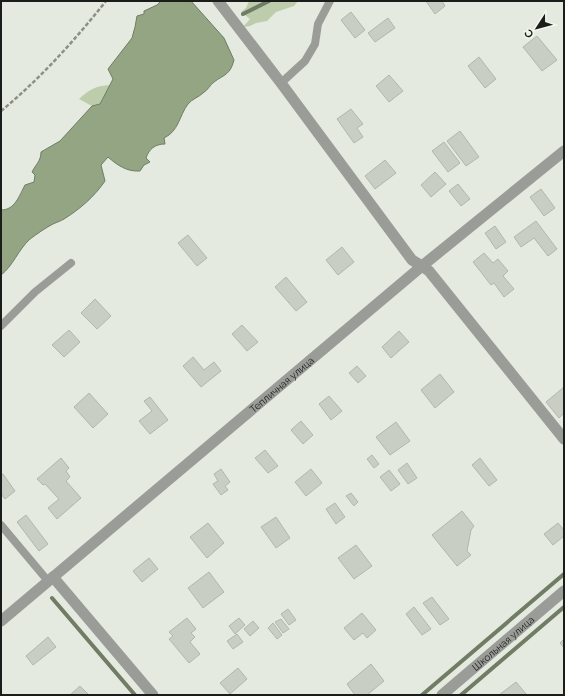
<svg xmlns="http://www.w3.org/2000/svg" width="565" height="696" viewBox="0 0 565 696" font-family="Raleway,sans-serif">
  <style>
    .green { fill: #bdcdac }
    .water { fill: #94a584; stroke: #707c64 }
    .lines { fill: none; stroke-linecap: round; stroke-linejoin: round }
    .stream { stroke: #707c64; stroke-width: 4 }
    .building { fill: #c8cec3; stroke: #b2b7ad }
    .path { stroke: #8c9089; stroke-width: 2.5; stroke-dasharray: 4 2; stroke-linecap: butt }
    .service { stroke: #9a9c98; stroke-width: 8 }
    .minor { stroke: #9a9c98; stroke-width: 11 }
    .labels { text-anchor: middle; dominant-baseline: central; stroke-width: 3; stroke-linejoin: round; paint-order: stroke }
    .street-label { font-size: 10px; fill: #1b1d1a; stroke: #f2f7ed }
  </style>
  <rect width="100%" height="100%" fill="#e4eadf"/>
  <!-- green -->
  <g class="green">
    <polygon points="249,1 298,1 294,6 276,12 267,21 256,23 250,26 243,27 250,19 241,12 246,8"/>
    <path d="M110 85 100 104 92 106 79 99C90 89 95 86 110 85Z"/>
  </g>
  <!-- water -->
  <path class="water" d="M161 1H191L224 38 234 60C230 75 225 74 214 82 210 85 208 90 203 93 199 97 192 99 188 104 179 116 179 131 164 138L165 144C155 144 149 149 146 158L150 162 144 165 140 171C127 172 117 165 108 157L101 165 105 181C94 197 80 209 64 219 61 221 57 222 53 224 45 228 37 234 30 239 18 250 13 266 1 275V210C15 210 19 196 25 185L34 182 35 175 32 172C36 164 41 161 41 152L60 141 92 106 100 104 113 79 108 69 132 38 135 27 137 16 144 14V11L157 5Z"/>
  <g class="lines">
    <!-- stream -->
    <g class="stream">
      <polyline points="243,14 269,1"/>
      <polyline points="52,598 135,695"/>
      <polyline points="422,695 564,574"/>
      <polyline points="461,695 564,607"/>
    </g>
  </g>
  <!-- building -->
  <g class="building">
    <polygon points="426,1 442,1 445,6 435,14"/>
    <polygon points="351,12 365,30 355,38 341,20"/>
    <polygon points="388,18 395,28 375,42 368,33"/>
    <polygon points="537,36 557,60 542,71 523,47"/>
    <polygon points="479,57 496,79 485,88 468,66"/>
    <polygon points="389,75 403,91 389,102 376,86"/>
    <polygon points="351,109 363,124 357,128 363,137 354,143 337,119"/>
    <polygon points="460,131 479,157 466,166 447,141"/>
    <polygon points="444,142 460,163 448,172 432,151"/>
    <polygon points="385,160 396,173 375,189 365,176"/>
    <polygon points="435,172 446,184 431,197 421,185"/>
    <polygon points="458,184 470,199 461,206 449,191"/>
    <polygon points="541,189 555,208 544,216 530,197"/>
    <polygon points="536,221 557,249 548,256 534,238 521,247 514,237"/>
    <polygon points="495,226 506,242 496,249 485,233"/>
    <polygon points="188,235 207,258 197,266 178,243"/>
    <polygon points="342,247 354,262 338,275 326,260"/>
    <polygon points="484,253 493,263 498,259 508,271 503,276 514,289 504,297 494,283 491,285 473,262"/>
    <polygon points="286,277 307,302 296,311 275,287"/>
    <polygon points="95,299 111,316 97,329 81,313"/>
    <polygon points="242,325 258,342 247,351 232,334"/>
    <polygon points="69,330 80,342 64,357 52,345"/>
    <polygon points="399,331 409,342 391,358 382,347"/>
    <polygon points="193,357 204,370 214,362 221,371 201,387 183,366"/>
    <polygon points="357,366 366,376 358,383 349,373"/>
    <polygon points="440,374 454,392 435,408 421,390"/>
    <polygon points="564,387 564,413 559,418 546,402"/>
    <polygon points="89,393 108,414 93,428 74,407"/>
    <polygon points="329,396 342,411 331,420 319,404"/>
    <polygon points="150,397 168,420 150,434 139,421 152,411 144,401"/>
    <polygon points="301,421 313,435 303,444 291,430"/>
    <polygon points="396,422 410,441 390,455 376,437"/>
    <polygon points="265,450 278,466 268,473 255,458"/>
    <polygon points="372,455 379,464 374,468 367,459"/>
    <polygon points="61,458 69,468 66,471 70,477 66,481 81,498 57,519 48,508 59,499 45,484 43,485 37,479"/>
    <polygon points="480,458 497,480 489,486 472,465"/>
    <polygon points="407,463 417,478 408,484 398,470"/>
    <polygon points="221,469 230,482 225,486 228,490 221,495 213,484 218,481 214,474"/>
    <polygon points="311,469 322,483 306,496 295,482"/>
    <polygon points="389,470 400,484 391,491 380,477"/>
    <polygon points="3,474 15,491 5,499 1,494 1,475"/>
    <polygon points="351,493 358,502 354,506 346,496"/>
    <polygon points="335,503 345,517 336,524 326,509"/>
    <polygon points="462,511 474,526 471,530 467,551 471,555 457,566 432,535"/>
    <polygon points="26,515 48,544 39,551 17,522"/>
    <polygon points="276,517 290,538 276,548 261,527"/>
    <polygon points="208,523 224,543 207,558 190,537"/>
    <polygon points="558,523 564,530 564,536 553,545 544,534"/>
    <polygon points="356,545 372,566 354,579 338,558"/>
    <polygon points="149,558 158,569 142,582 133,571"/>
    <polygon points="209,572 224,592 203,608 188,588"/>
    <polygon points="432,597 449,619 440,625 423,603"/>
    <polygon points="414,607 431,629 422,635 406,614"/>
    <polygon points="288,609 296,620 289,625 281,614"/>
    <polygon points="362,613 376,630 367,638 363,633 354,640 344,628"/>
    <polygon points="187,618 196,629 191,633 195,637 190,642 200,654 189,663 169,639 173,636 169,632"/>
    <polygon points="239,618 245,625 235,634 229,626"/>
    <polygon points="281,619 289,629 283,633 275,622"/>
    <polygon points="253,621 259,628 250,636 244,629"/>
    <polygon points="273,623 282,635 277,639 268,628"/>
    <polygon points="237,634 243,642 233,649 227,641"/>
    <polygon points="48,637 56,647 33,665 26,656"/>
    <polygon points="564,639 564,648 560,643"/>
    <polygon points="371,664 384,681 367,695 355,695 347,684"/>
    <polygon points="238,668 247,679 230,694 220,683"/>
    <polygon points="516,682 527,695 499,695"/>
    <polygon points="80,686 89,695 70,695"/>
  </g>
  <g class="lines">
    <!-- path -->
    <path class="path" d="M1 111C40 79 75 40 106 1"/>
    <!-- service -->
    <g class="service">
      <polyline points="281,83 305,61 315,44 318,24 330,1"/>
      <polyline points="1,326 35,292 71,263"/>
      <polyline points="1,525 48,581"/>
    </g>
    <!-- minor -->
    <g class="minor">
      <polyline points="218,1 281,83 412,260 422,266 429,271 564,439"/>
      <polyline points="53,577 153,695"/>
      <path id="s1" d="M1 621 422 266 564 151"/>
      <path id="s2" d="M442 695 564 591"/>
    </g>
  </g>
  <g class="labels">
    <!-- street labels -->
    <g class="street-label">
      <text stroke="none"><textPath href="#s1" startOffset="367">Тепличная улица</textPath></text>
      <text stroke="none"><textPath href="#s2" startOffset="80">Школьная улица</textPath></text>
    </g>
  </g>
  <!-- border -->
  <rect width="565" height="696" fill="none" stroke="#1b1d1a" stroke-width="4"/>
  <!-- north arrow -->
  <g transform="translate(537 28) rotate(234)" stroke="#f2f7ed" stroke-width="3" paint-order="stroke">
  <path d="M0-3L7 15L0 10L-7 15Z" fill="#1b1d1a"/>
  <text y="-6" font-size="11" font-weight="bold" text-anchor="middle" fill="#1b1d1a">С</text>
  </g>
</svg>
